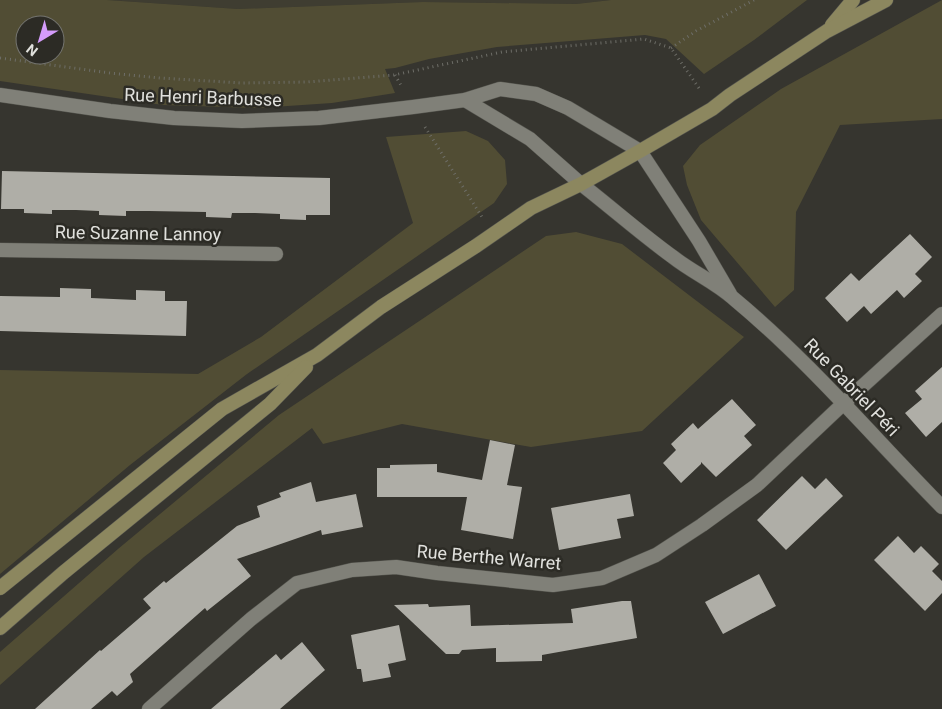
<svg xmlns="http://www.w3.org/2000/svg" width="942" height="709" viewBox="0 0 942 709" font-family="Roboto,sans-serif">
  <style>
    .built { fill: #3f3d31 }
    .green { fill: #514d34; fill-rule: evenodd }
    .building { fill: #afaea7 }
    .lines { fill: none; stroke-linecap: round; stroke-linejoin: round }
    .minor-casing { stroke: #54544e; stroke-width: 15 }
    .tertiary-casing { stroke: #54544e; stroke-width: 15 }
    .secondary-casing { stroke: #54544e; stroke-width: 15 }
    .path { stroke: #6e6e68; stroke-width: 3; stroke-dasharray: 1 4; stroke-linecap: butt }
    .minor { stroke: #808078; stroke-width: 14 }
    .tertiary { stroke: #808078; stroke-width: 14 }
    .secondary { stroke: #8c875f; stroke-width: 14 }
    .labels { text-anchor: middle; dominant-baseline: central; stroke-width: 5; stroke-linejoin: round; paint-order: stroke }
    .street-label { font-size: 18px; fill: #e1e1dd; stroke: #2c2b25 }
  </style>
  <rect width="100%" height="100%" fill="#36352f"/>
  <!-- built -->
  <polygon class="built" points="107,0 611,0 576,4 423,2 238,9"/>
  <!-- green -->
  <g class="green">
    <path d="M0 0H107L238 9 423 2 576 4 611 0H807L754 40 704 74 666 39 645 35 497 47 429 59 395 68 385 69 395 93 332 103 258 108 163 105 0 81ZM25 25H55V55H25Z"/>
    <polygon points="942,0 942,119 840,125 796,212 794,290 775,307 701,220 687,185 683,166 700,145 781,89"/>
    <polygon points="466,131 488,141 505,160 507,184 494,203 247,374 130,465 0,574 0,370 198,374 261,337 413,223 386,137"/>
    <polygon points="576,232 622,244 744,337 642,431 531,447 402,424 323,444 312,428 144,557 0,685 0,652 118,549 279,415 546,236"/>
  </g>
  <!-- building -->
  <g class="building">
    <polygon points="2,171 330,178 330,215 306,215 306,220 280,219 280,214 255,213 232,213 231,218 206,217 206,212 149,211 126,211 126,216 99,215 99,211 76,210 52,210 52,214 24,213 24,209 1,209"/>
    <polygon points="910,234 932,257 915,274 922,281 904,298 897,290 871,314 864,306 847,322 825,298 851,273 859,281"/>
    <polygon points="60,288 91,289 91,298 136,300 136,290 165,291 165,301 187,301 186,336 0,331 0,296 60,297"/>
    <polygon points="942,367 942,422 926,437 905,413 922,399 915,391"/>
    <polygon points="732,399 756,425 744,436 752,445 716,477 701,462 701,464 681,483 663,463 676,450 671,444 693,423 698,429"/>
    <polygon points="490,440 515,445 507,485 522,487 513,539 461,530 467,497 377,497 377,468 390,468 390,465 437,464 437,472 482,480"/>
    <polygon points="802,476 815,489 826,478 843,496 786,550 757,520"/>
    <polygon points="311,482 316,502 356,494 363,527 322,535 321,530 237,559 251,576 207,611 205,608 130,674 133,682 117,696 112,691 91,709 35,709 100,650 101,651 151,608 143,599 164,581 166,583 237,526 260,517 257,506 281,497 279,493"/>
    <polygon points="630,494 634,516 617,519 621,538 559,550 551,508"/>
    <polygon points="898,536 914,553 921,546 939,564 932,571 942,581 942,593 925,611 874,560"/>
    <polygon points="759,574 776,606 723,634 705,602"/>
    <polygon points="622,601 631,601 637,638 542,655 542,661 496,662 496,648 462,650 459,654 446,654 394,605 428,604 429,607 470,605 471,626 573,623 571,609"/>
    <polygon points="399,625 406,660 388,664 391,677 363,682 361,669 357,669 351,635"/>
    <polygon points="302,642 325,670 280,709 211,709 276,654 281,660"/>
  </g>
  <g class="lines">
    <defs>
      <g id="minor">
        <polyline points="640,151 699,241 730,294"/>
        <path d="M581 184C612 208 641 234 673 257 692 272 715 282 733 298 809 361 873 437 942 507"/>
        <polyline points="0,250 276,254"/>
        <polyline points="149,709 251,619 297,583 352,570 396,567 437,573 553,585 602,578 656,555 702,525 757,485 844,403 942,314"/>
      </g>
      <g id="tertiary">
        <polyline points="0,95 110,111 174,118 242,121 319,118 413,107 465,100 500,89 536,94 568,108 640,151"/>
        <polyline points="465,100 530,139 581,184"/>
      </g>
      <g id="secondary">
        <polyline points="832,25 853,0"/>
        <polyline points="0,588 222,409 317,355 381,307 476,246 531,208 581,184 640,151 712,109 730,95 827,31 886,0"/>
        <polyline points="0,628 63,573 270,404 306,367"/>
      </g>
    </defs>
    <!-- minor casing -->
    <use href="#minor" class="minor-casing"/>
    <!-- tertiary casing -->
    <use href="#tertiary" class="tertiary-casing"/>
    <!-- secondary casing -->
    <use href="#secondary" class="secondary-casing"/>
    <!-- path -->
    <g class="path">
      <polyline points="671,48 696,31 754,0"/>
      <polyline points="0,58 110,73 160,78 241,83 307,82 394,75 502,52 644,39 671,48 701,91"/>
      <polyline points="395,75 402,87"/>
      <polyline points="425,127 482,217"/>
    </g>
    <!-- minor -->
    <use href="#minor" class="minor"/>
    <!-- tertiary -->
    <use href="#tertiary" class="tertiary"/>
    <!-- secondary -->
    <use href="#secondary" class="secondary"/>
  </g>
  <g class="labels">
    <!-- street labels -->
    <g class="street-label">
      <text transform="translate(203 97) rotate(2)">Rue Henri Barbusse</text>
      <text transform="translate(138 233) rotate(1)">Rue Suzanne Lannoy</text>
      <text transform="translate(852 387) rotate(46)">Rue Gabriel Péri</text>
      <text transform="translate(489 557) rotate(5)">Rue Berthe Warret</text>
    </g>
  </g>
  <!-- north arrow -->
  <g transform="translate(40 40) rotate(218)"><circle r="24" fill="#2c2b25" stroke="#74746f"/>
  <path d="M0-4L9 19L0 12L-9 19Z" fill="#d49cfb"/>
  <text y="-8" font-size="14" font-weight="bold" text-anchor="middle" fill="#e1e1dd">N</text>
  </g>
</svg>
